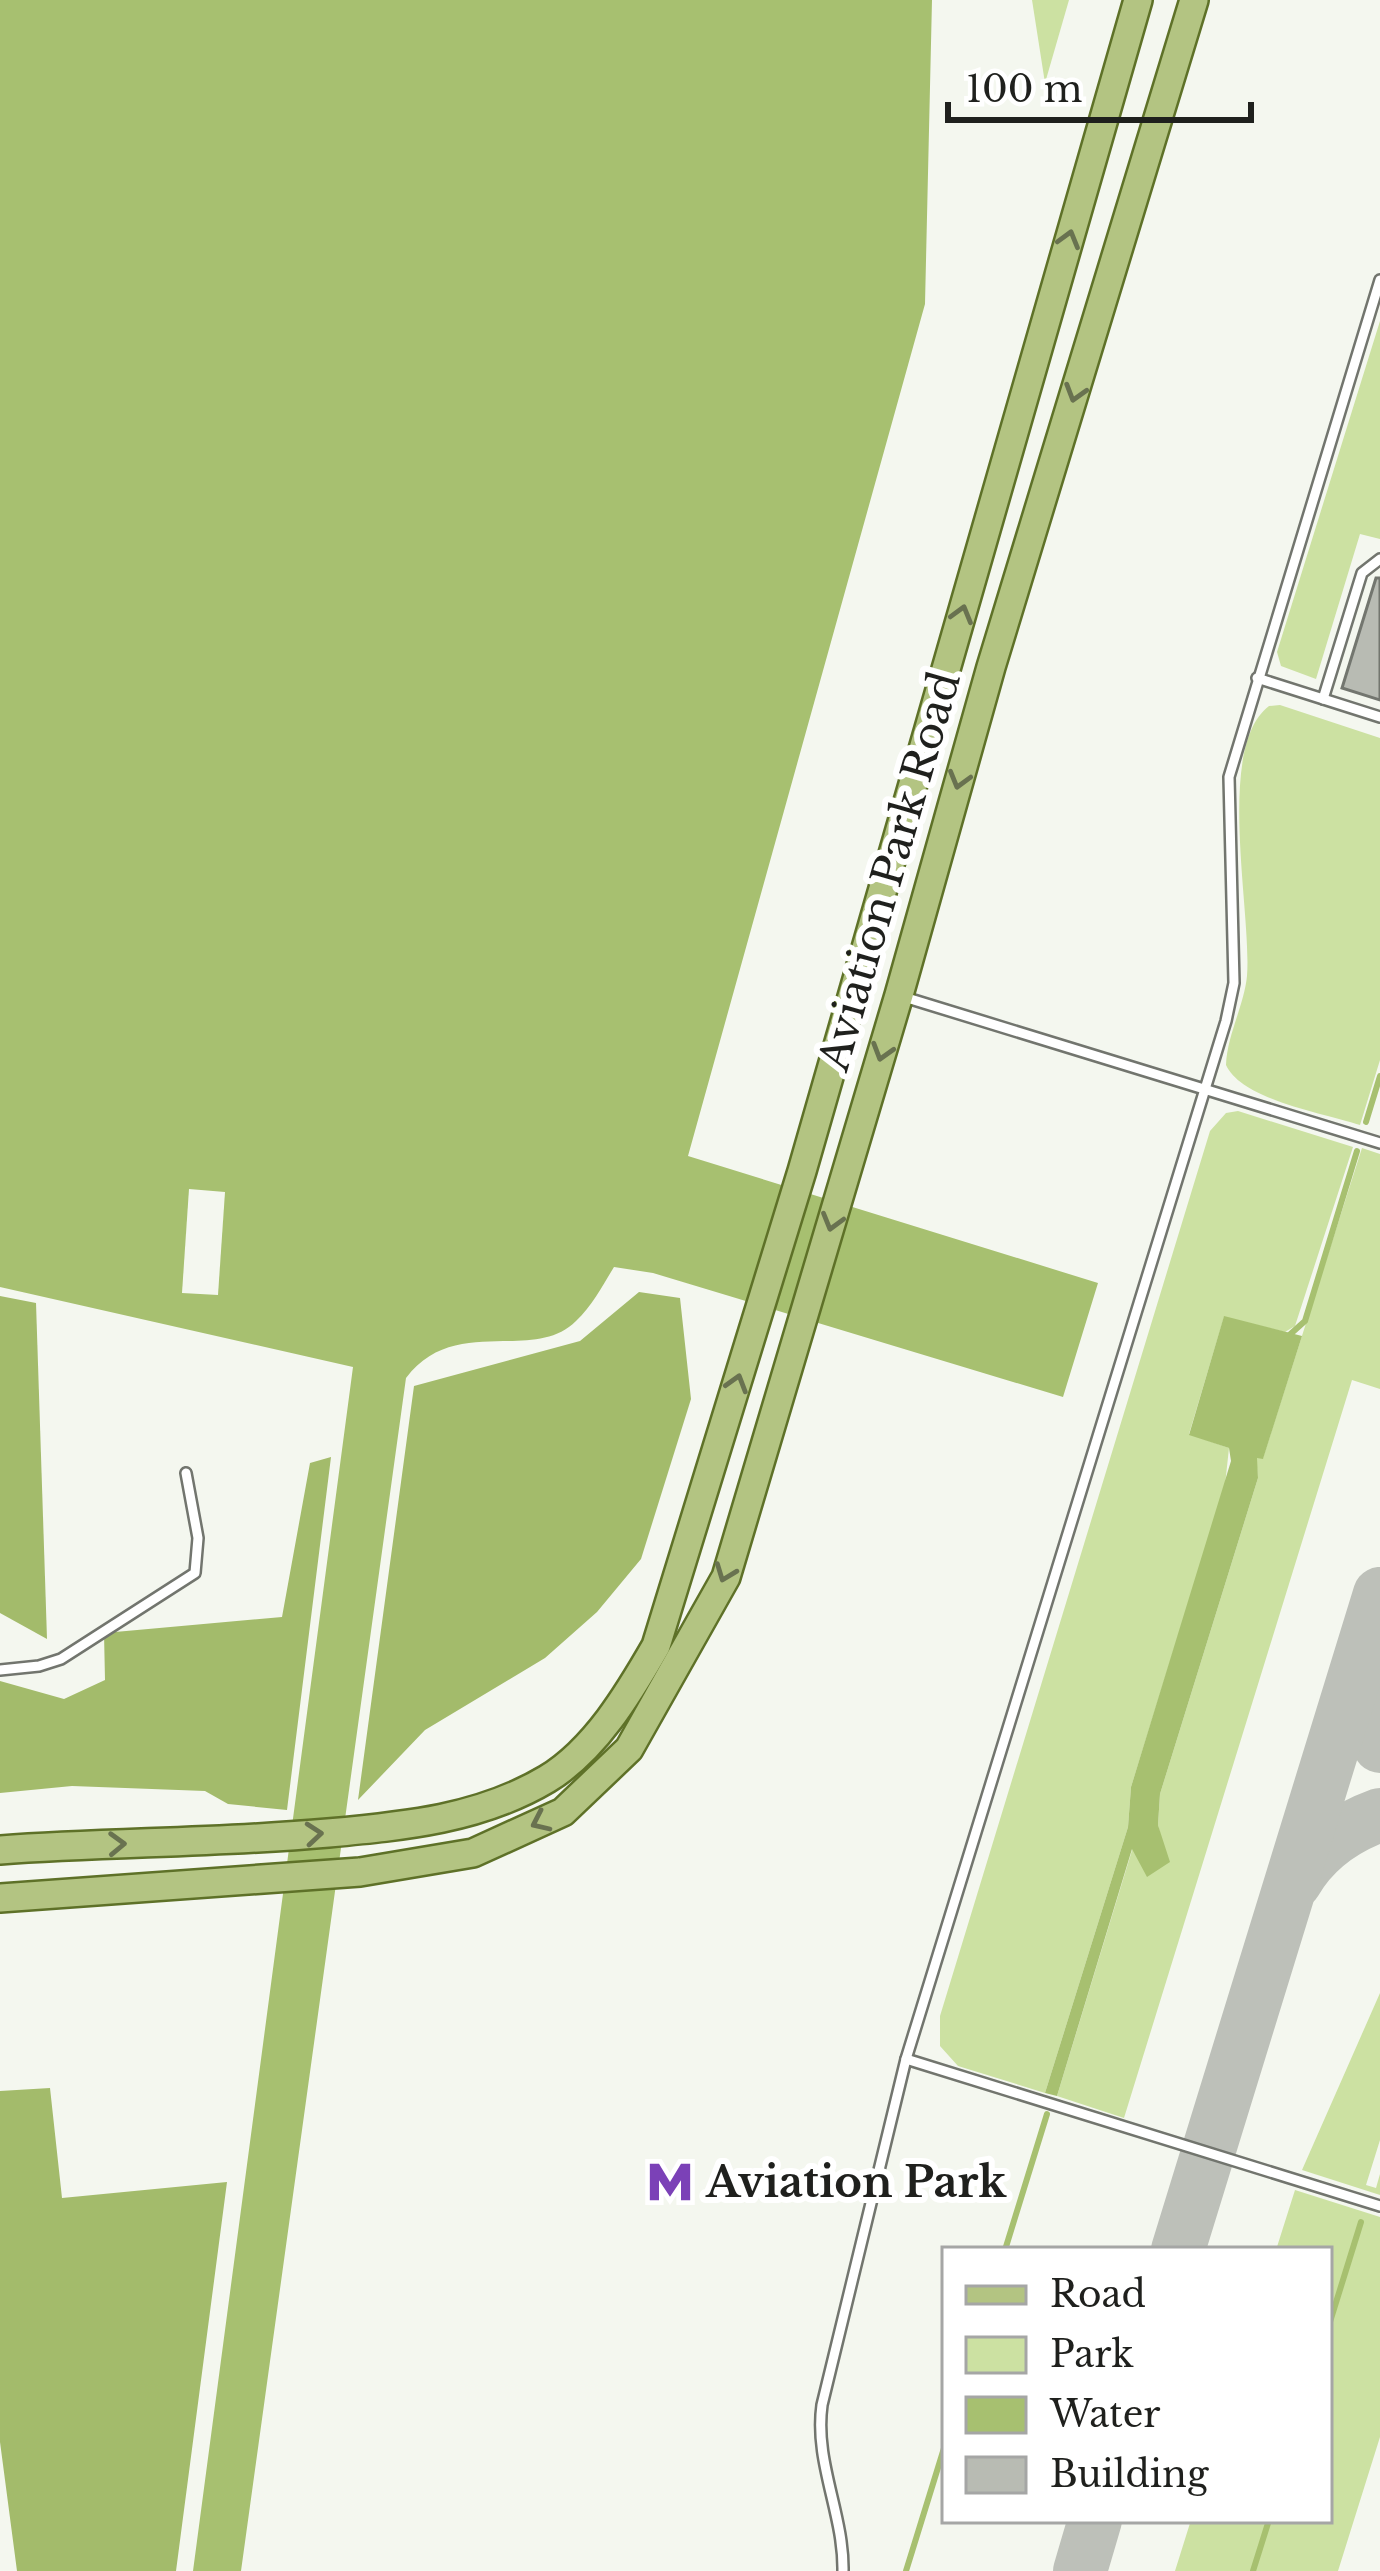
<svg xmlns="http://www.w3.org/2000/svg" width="1380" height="2571" viewBox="0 0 1380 2571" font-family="'Libre Baskerville',serif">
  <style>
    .green { fill: #cce1a2 }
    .forest { fill: #a3bb6b }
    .water { fill: #a7c070 }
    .pier { fill: #f4f7ef }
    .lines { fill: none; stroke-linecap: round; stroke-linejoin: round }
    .stream { stroke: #a7c070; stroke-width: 6 }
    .taxiway { stroke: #bdc0b9; stroke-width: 54 }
    .building { fill: #b8bbb3; stroke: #73766f; stroke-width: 3 }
    .service-casing { stroke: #72756e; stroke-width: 14 }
    .primary-casing { stroke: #5e7128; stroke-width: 32 }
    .service { stroke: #fff; stroke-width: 9 }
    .primary { stroke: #b3c482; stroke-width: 27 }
    .oneway { stroke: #697250 }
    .labels { text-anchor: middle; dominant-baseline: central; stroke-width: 12; stroke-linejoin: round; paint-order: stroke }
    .street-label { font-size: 42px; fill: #1f201d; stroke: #fff }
    .poi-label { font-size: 42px; font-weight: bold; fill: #1f201d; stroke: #fff; text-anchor: start }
  </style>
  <rect width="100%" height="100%" fill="#f4f7ef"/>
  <!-- green -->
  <g class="green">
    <polygon points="1032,0 1069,0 1045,83"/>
    <polygon points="1380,321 1380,539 1360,534 1316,679 1281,666 1277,652"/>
    <path d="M1280 705 1380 738V1060L1360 1125C1323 1113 1242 1100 1226 1065 1227 1035 1244 1006 1247 976 1252 912 1215 747 1269 706Z"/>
    <polygon points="1238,1111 1353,1147 1295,1326 1285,1332 1224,1317 1189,1434 1229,1448 1225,1485 1131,1787 1128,1827 1045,2093 958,2066 940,2046 940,2016 1210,1131 1226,1113"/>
    <polygon points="1362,1148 1380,1154 1380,1389 1352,1380 1124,2118 1057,2096 1133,1847 1163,1845 1158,1825 1160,1794 1258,1478 1256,1457 1263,1458"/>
    <polygon points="1380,1993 1380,2140 1366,2185 1376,2188 1380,2174 1380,2195 1302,2170"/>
    <polygon points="1295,2190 1380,2217 1380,2437 1338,2571 1175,2571 1191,2520 1329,2520 1329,2250 1276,2250"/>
  </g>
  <!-- forest -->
  <g class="forest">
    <polygon points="639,1292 680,1298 691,1399 641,1559 597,1612 545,1658 425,1730 358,1800 414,1386 580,1341"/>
    <polygon points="0,1296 36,1303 47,1639 0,1613"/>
    <polygon points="331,1457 287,1810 228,1804 205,1791 72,1786 0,1793 0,1681 64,1699 105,1680 104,1633 282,1617 310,1463"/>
    <polygon points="50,2088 62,2198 227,2182 176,2571 17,2571 0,2442 0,2091"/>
  </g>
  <!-- water -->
  <g class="water">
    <path d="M0 0H932L925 304 688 1156 1098 1283 1063 1397 653 1273 614 1267C603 1285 592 1306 576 1321 533 1364 455 1313 406 1378L241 2571H193L353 1367 0 1287Z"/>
    <polygon points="1224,1316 1302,1336 1263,1459 1257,1458 1258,1478 1160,1794 1158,1825 1170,1862 1147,1877 1132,1849 1057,2096 1045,2093 1128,1827 1131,1787 1231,1461 1229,1448 1189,1435"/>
  </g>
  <!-- pier -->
  <polygon class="pier" points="189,1189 225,1192 218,1295 182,1293"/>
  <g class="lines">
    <!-- stream -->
    <g class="stream">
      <polyline points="1366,1122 1380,1076"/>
      <polyline points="1286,1338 1305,1321 1357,1151"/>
      <polyline points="1005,2250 1047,2114"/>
      <polyline points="1329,2325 1361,2222"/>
      <polyline points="906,2571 945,2445"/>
      <polyline points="1253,2571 1269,2520"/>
    </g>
    <!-- taxiway -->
    <g class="taxiway">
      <polyline points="1361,1667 1367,1714 1380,1746"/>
      <path d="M1295 1882C1314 1849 1344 1828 1380 1815"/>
      <polyline points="1178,2250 1380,1594"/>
      <polyline points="1080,2571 1095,2520"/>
    </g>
  </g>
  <!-- building -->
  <polygon class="building" points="1376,578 1380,578 1380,700 1342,688"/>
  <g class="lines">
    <defs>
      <g id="service">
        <polyline points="1257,678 1380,717"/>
        <polyline points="1323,699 1362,573 1380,559"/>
        <polyline points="904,997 1380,1143"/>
        <polyline points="0,1670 39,1666 61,1659 195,1573 198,1538 186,1473"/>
        <polyline points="906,2059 1380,2206"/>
        <path d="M843 2571C844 2514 814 2462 822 2405L906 2059 1226 1021 1234 983 1229 777 1380 280"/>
      </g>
      <g id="primary">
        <path d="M0 1850C109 1842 219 1843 328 1833 405 1826 480 1819 547 1779 595 1750 629 1693 656 1646L802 1171 1138 0"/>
        <polyline points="0,1898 360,1872 473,1853 563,1812 629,1749 726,1577 899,995 991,667 1194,0"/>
      </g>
    </defs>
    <!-- service casing -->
    <use href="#service" class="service-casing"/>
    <!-- primary casing -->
    <use href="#primary" class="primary-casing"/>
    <!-- service -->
    <use href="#service" class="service"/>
    <!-- primary -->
    <use href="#primary" class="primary"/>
  </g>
  <!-- one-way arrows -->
  <defs><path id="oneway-chevron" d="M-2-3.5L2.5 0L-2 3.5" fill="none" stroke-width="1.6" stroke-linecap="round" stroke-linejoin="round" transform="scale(3)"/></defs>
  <g class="oneway">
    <use href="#oneway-chevron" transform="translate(1069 239) rotate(-74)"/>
    <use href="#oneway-chevron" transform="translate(1075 393) rotate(107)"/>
    <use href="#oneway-chevron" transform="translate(962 614) rotate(-74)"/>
    <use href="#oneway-chevron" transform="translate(959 780) rotate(106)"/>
    <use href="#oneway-chevron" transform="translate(882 1052) rotate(107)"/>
    <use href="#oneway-chevron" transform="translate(832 1222) rotate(106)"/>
    <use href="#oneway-chevron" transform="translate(737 1383) rotate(-73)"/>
    <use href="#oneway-chevron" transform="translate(725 1573) rotate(111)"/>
    <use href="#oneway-chevron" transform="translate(540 1822) rotate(155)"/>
    <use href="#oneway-chevron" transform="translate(314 1834) rotate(-5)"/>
    <use href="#oneway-chevron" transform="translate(117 1844) rotate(-2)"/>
  </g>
  <!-- icons -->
  <defs>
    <symbol id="metro-bare" viewBox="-9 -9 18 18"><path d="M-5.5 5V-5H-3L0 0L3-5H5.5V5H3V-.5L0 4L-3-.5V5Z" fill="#7b41b7" stroke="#fff" stroke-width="2.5" paint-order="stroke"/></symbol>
  </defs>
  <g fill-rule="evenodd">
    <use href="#metro-bare" x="637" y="2149" width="66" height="66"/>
  </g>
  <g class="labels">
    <!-- street labels -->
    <g class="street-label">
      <text transform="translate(889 871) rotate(-74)">Aviation Park Road</text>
    </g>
    <!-- poi labels -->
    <g class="poi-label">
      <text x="706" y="2182">Aviation Park</text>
    </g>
  </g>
  <!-- legend -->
  <rect x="942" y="2247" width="390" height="276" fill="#ffffff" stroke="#a5a6a5" stroke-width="3"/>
  <rect x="966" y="2286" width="60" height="18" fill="#b3c482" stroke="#a5a6a5" stroke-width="3"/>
  <text x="1050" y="2307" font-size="36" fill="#1f201d">Road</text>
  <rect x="966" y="2337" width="60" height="36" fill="#cce1a2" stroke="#a5a6a5" stroke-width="3"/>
  <text x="1050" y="2367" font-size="36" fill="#1f201d">Park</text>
  <rect x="966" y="2397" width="60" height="36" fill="#a7c070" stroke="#a5a6a5" stroke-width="3"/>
  <text x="1050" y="2427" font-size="36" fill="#1f201d">Water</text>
  <rect x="966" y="2457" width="60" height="36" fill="#b8bbb3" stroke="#a5a6a5" stroke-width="3"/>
  <text x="1050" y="2487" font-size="36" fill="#1f201d">Building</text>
  <!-- scale -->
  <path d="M948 102v18h303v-18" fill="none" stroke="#1f201d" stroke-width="6"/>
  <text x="966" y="102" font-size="36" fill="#1f201d" stroke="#ffffff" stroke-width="9" paint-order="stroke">100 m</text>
</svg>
